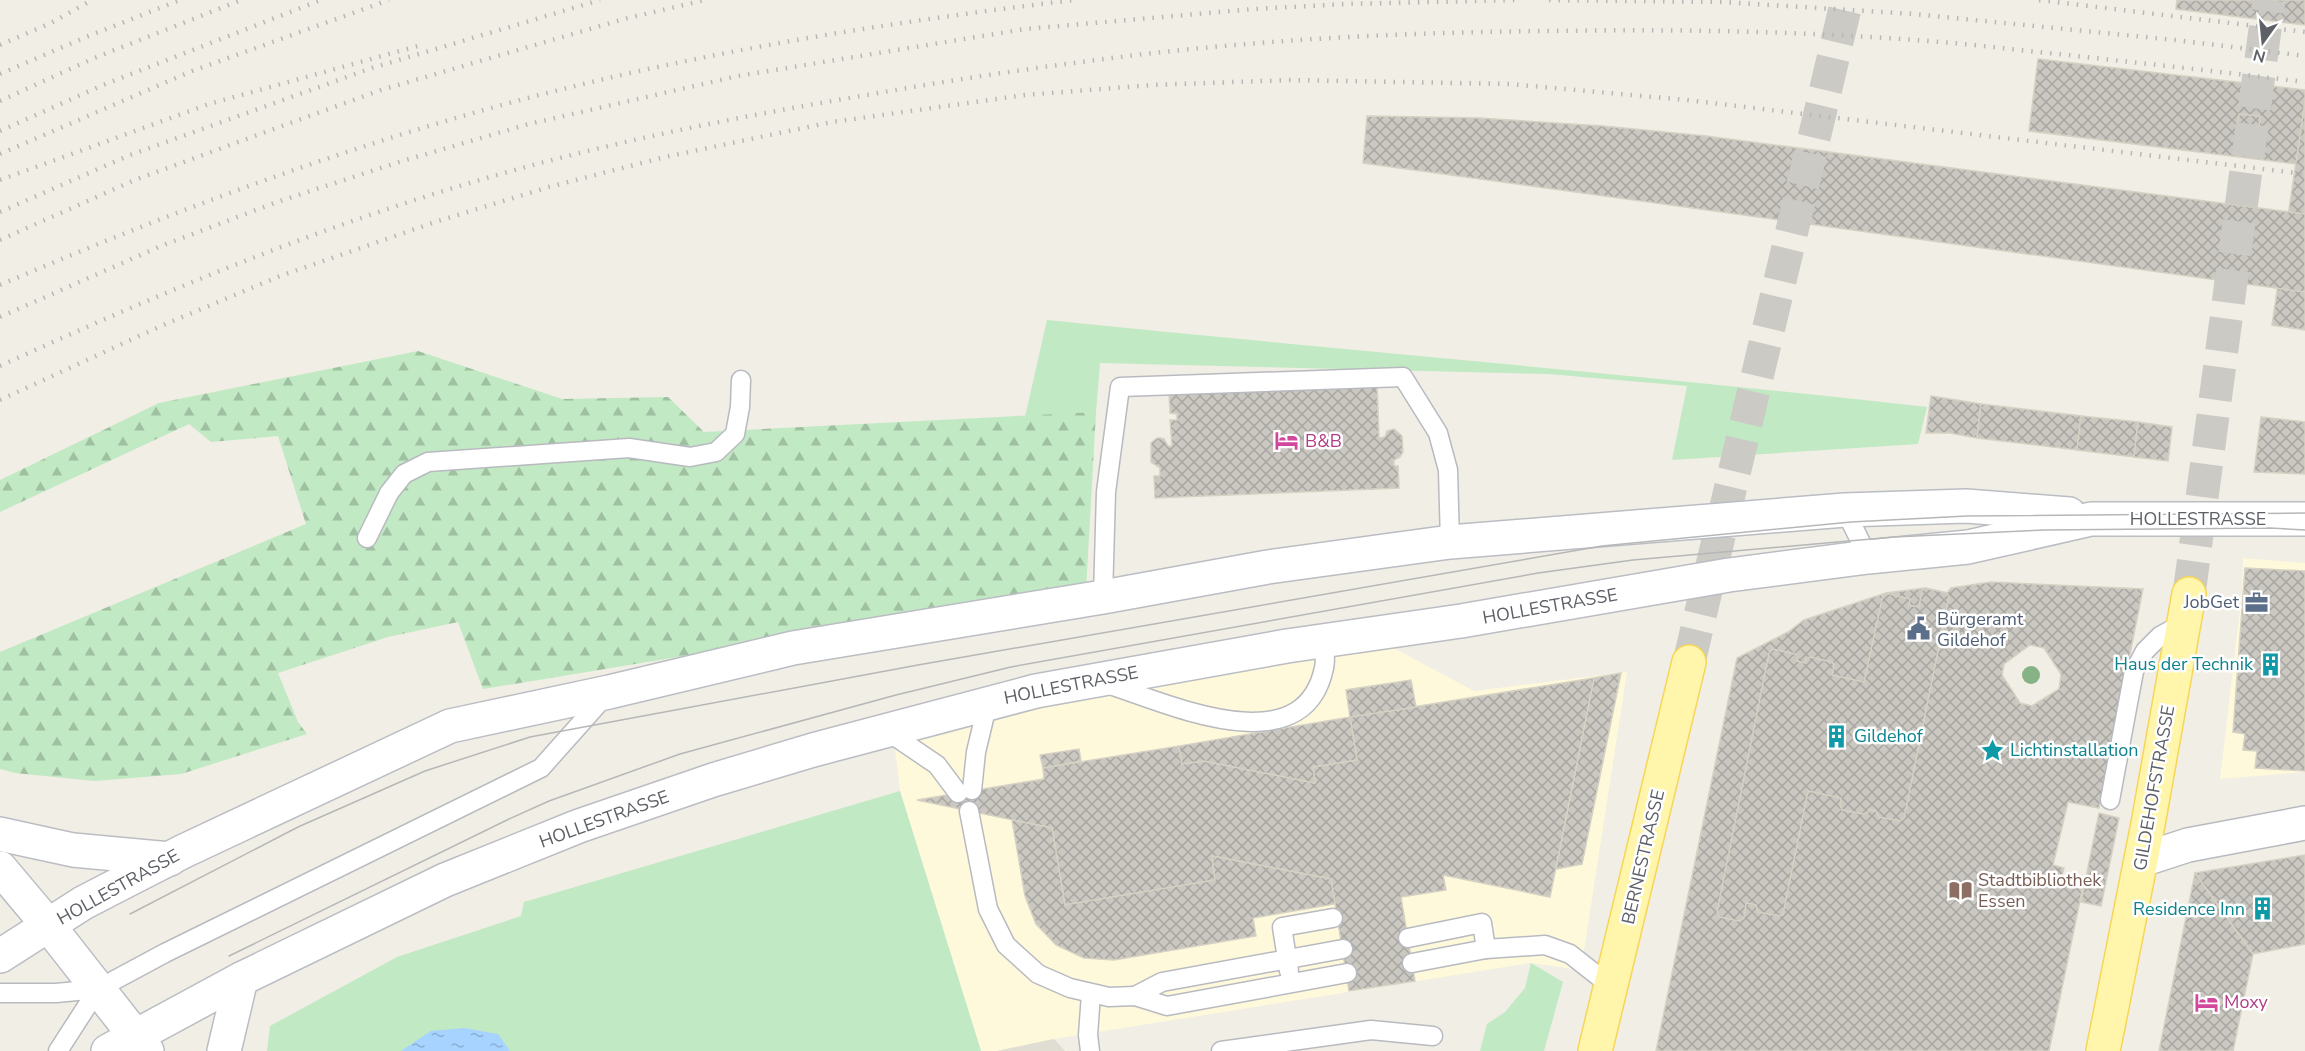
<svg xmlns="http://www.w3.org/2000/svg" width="2305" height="1051" viewBox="0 0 2305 1051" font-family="'Nunito Sans',sans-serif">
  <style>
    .commercial { fill: #fff9db }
    .education { fill: #e0ddd3 }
    .grass { fill: #c1e9c3 }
    .forest { fill: url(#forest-firs) }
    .water { fill: url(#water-ripples) }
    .building { fill: url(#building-cross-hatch); stroke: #d5d1c3; stroke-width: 1.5; fill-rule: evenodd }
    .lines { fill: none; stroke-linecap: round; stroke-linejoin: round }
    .primary-tunnel { stroke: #cbcac5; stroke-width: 33; stroke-dasharray: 33 16; stroke-linecap: butt }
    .lane-casing { stroke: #b8bac0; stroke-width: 21 }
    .street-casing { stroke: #b8bac0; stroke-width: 36 }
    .secondary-casing { stroke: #bbbdc4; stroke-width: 36 }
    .primary-casing { stroke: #f8d556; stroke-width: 36 }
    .lane { stroke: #fff; stroke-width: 18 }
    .street { stroke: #fff; stroke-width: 33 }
    .secondary { stroke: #fff; stroke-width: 33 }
    .primary { stroke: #fff6ab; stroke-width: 33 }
    .tram { stroke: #b6b7b7; stroke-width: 1.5 }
    .rail { stroke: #b6b7b7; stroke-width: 4.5; stroke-dasharray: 1.5 8; stroke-linecap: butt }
    .tree { fill: #86b386 }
    .labels { text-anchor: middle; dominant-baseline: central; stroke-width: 5; stroke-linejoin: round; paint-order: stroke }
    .hotel-label { font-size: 18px; fill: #b23c85; stroke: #fff; text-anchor: start }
    .street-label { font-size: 18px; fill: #5d6066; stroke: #fff }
    .service-label { font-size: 18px; fill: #4e5e75; stroke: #fff; text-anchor: end }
    .culture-label { font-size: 18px; fill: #0d838f; stroke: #fff; text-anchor: end }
    .education-label { font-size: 18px; fill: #785e54; stroke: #fff; text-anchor: start }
  </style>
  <defs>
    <pattern id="forest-firs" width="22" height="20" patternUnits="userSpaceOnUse" patternTransform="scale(1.5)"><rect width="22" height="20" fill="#c1e9c3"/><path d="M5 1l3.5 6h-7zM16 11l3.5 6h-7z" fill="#a0c0a2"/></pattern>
    <pattern id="water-ripples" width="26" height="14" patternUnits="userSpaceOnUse" patternTransform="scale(1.5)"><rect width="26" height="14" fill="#a6d3ff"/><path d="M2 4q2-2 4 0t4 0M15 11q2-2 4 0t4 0" fill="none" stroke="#8aafd2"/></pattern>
    <pattern id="building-cross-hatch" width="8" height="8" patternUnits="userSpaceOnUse" patternTransform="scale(1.5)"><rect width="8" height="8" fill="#cbc8c2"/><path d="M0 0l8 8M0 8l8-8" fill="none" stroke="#a8a6a1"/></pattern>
  </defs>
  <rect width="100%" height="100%" fill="#f0eee5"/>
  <!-- commercial -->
  <g class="commercial">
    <polygon points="2243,558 2305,563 2305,772 2220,779 2242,592"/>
    <polygon points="1386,644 1474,691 1627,672 1581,970 1531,963 1054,1039 997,1051 981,1051 900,791 894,741 1029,708"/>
  </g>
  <!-- education -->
  <polygon class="education" points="1054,1039 1065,1051 997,1051"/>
  <!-- grass -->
  <g class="grass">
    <path d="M1047 320C1340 350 1634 374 1927 407L1918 444 1672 460 1687 386 1549 374 1100 363 1096 412 1025 417Z"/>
    <polygon points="900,791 981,1051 267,1051 270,1026 397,957 521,916 524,902"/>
    <polygon points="1531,963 1563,982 1544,1051 1480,1051 1487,1024 1505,1012 1525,988"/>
  </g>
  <!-- forest -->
  <polygon class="forest" points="418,351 562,399 668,397 704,432 1096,412 1086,590 483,689 458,622 388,637 278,673 298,722 307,734 181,774 95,781 15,773 0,769 0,652 306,524 278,436 211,442 189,424 0,512 0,480 159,403"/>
  <!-- water -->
  <polygon class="water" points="464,1028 498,1034 510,1051 401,1051 431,1031"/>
  <!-- building -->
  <g class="building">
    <polygon points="2177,0 2305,0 2305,25 2176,9"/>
    <polygon points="2038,59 2305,90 2305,165 2029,131"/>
    <polygon points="2305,101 2305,330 2272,325"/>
    <polygon points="2239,114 2260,116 2259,127 2238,124"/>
    <polygon points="1367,116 1479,118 1603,126 1706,136 2305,214 2305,292 1363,163"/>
    <polygon points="1377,383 1379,438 1385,437 1387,431 1394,429 1402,436 1403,452 1400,457 1394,460 1394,466 1398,466 1399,488 1155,498 1154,476 1160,476 1160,468 1151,462 1151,443 1157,438 1160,438 1164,439 1168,446 1172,446 1170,420 1177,420 1177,414 1170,413 1169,392"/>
    <polygon points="1931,396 1981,404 1977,438 1950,433 1926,433"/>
    <polygon points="1981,404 2081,416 2077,450 1977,438"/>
    <polygon points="2081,416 2138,422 2134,457 2077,450"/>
    <polygon points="2261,417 2305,422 2305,474 2254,472"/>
    <polygon points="2138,422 2172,427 2168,461 2134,457"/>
    <polygon points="2245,568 2305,571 2305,771 2255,768 2257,751 2243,750 2245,734 2233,732"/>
    <path d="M1991 582 2143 589 2099 808 2068 802 2053 865 2064 868 2062 876 2084 881 2049 1051H1656L1737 658 1788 632 1804 620 1886 593 1925 588 1947 593 1951 588ZM2030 645 2044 648 2061 674 2059 689 2032 706 2020 703 2002 675 2004 664Z"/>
    <polygon points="1925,588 1947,593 1949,597 1904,818 1900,821 1879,817 1876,811 1869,809 1868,812 1864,814 1842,810 1840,805 1841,798 1808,791 1783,914 1780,916 1758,912 1756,905 1746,903 1744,918 1739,921 1720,917 1717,912 1769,653 1773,649 1795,654 1798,658 1797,661 1805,663 1806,659 1810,657 1832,662 1834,665 1832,675 1864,682 1883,595 1886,593 1910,599 1909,605 1919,607 1922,590"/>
    <polygon points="1621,673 1582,864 1556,869 1594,678"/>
    <polygon points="1594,678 1550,897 1443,875 1446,890 1401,897 1415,981 1349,991 1331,879 1212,856 1215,880 1065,905 1052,828 917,800 1044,779 1043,768 1179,746 1182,764 1204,761 1315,783 1313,767 1357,760 1350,717"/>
    <polygon points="1411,680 1416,707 1350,717 1346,690"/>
    <polygon points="1350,717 1357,760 1313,767 1315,783 1204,761 1182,764 1179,746"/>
    <polygon points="1079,749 1081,761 1043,768 1040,755"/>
    <polygon points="2099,813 2119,818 2101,906 2081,902"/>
    <polygon points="1012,820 1052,828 1065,905 1215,880 1212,856 1331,879 1335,904 1253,918 1256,936 1114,960 1084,958 1056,945 1036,924 1025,896"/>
    <polygon points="2305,855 2305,944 2253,954 2195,873"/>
    <polygon points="2195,873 2253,954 2233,1051 2159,1051"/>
  </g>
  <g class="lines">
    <!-- primary-tunnel -->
    <g class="primary-tunnel">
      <polyline points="2189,594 2269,0"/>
      <polyline points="1689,662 1847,0"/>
    </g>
    <defs>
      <g id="lane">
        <polyline points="1845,510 1868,557"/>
        <polyline points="367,538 389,493 404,474 428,462 629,448 690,457 716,452 735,434 740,407 741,380"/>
        <polyline points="1103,597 1106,492 1120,387 1403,377 1438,433 1448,470 1450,542"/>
        <path d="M1107 684C1167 703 1303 767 1324 668 1326 660 1324 650 1325 641"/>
        <polyline points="887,731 937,765 958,793"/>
        <polyline points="972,790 976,752 988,702"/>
        <polyline points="2110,800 2134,671 2145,651 2160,636 2184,623"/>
        <polyline points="969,811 988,909 1006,945 1038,974 1070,988 1109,997 1135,996 1167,1006 1347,973"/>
        <polyline points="1408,938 1482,923 1486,949"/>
        <polyline points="1412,963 1486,949 1545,945 1570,954 1612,987"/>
        <polyline points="1289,971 1282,927 1333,918"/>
        <polyline points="0,993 56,993 98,989"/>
        <polyline points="1135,996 1162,982 1343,949"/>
        <polyline points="58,1051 98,989 165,953 541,768 606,695"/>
        <polyline points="1090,1051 1088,1035 1091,994"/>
        <polyline points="1221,1051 1371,1030 1433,1036"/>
      </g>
      <polyline id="street" points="2142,860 2188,845 2305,823"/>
      <g id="secondary">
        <polyline points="0,834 73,850 170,859"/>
        <polyline points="0,868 48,925 147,1051"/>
        <polyline points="0,956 83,903 108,890 184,851 450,726 609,692 793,648 1103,597 1268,567 1450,542 1845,510 1966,506 2069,514"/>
        <polyline points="108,1051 241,979 445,880 579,826 713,780 813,750 1036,691 1287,646 1461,621 1729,575 1868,557 1968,547 2091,519 2305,519"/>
        <polyline points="224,1051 241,979"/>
      </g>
      <g id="primary">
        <polyline points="1595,1051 1689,662"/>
        <polyline points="2103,1051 2148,824 2189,594"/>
      </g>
    </defs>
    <!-- lane casing -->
    <use href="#lane" class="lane-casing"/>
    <!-- street casing -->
    <use href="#street" class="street-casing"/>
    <!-- secondary casing -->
    <use href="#secondary" class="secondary-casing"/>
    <!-- primary casing -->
    <use href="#primary" class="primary-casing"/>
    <!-- lane -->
    <use href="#lane" class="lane"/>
    <!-- street -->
    <use href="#street" class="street"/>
    <!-- secondary -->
    <use href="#secondary" class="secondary"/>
    <!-- primary -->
    <use href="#primary" class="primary"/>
    <!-- tram -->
    <g class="tram">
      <polyline points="130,914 298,827 425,771 530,737 918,665 1602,546 1851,522 1967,516 2305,513"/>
      <polyline points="229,956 507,820 549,801 680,754 896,695 1011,667 1538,573 1633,560 1894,537 2045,530 2270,528 2305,530"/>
    </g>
    <!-- rail -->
    <g class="rail">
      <polyline points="1549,0 1722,2 1914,14 2175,40 2305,56"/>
      <polyline points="2039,0 2305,32"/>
      <polyline points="0,45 51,23 92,0"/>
      <polyline points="0,74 86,37 180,0"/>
      <polyline points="0,101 92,59 241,0"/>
      <polyline points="0,131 103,85 321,0"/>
      <polyline points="0,154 192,71 389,0"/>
      <polyline points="0,180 209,104 425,44"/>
      <polyline points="0,212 130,155 372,68 600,0"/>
      <polyline points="0,240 137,179 381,90 624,19 705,0"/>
      <path d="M0 285C180 208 365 139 555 91 725 48 899 21 1074 0"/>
      <polyline points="0,317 161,246 277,202 399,162 529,124 738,76 1025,29 1254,9 1345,4 1518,0"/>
      <path d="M0 366C151 297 303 233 463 185 595 145 730 118 867 95 956 79 1046 66 1136 55 1273 39 1412 32 1550 31 1676 29 1803 31 1928 41 1972 44 2015 50 2058 54 2140 63 2223 72 2305 82"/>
      <polyline points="0,400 161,326 280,276 438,221 549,187 665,157 832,122 1025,95 1152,85 1291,80 1509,84 1687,100 2305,174"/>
    </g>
  </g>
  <!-- trees -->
  <circle class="tree" cx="2031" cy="675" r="9"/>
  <!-- icons -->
  <defs>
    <symbol id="hotel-bare" viewBox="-9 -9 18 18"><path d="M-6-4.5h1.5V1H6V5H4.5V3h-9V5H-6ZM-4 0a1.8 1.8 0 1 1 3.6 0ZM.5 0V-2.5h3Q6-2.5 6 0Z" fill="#d1479c" stroke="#fff" stroke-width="2.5" paint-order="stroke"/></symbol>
    <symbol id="office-bare" viewBox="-9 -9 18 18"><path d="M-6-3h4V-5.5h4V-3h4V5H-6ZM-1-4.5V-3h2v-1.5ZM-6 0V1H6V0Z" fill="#5c6f8a" stroke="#fff" stroke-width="2.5" paint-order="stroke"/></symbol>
    <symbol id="civic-bare" viewBox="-9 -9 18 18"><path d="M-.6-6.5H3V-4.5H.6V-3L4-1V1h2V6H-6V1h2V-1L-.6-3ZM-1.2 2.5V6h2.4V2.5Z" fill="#5c6f8a" stroke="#fff" stroke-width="2.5" paint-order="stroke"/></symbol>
    <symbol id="building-bare" viewBox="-9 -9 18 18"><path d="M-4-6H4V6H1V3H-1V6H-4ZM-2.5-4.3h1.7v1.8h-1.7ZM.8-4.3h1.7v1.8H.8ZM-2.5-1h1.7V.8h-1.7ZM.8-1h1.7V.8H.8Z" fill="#0f9aa8" stroke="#fff" stroke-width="2.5" paint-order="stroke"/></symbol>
    <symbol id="sight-bare" viewBox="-9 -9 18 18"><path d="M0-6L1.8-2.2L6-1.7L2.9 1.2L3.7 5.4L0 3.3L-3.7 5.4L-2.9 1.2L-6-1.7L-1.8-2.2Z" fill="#0f9aa8" stroke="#fff" stroke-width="2.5" paint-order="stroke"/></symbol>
    <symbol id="library-bare" viewBox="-9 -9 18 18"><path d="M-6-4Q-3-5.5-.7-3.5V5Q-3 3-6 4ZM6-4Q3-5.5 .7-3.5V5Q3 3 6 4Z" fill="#8d6e63" stroke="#fff" stroke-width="2.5" paint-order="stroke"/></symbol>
  </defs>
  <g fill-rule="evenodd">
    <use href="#hotel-bare" x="1270" y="424" width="33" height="33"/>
    <use href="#office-bare" x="2240" y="586" width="33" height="33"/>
    <use href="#civic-bare" x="1902" y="612" width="33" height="33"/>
    <use href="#building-bare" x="2254" y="648" width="33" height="33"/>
    <use href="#building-bare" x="1820" y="720" width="33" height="33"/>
    <use href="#sight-bare" x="1976" y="734" width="33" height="33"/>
    <use href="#library-bare" x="1944" y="874" width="33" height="33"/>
    <use href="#building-bare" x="2246" y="892" width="33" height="33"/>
    <use href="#hotel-bare" x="2190" y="986" width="33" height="33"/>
  </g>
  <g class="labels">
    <!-- hotel labels -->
    <g class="hotel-label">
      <text x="1305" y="441">B&amp;B</text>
      <text x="2224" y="1002">Moxy</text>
    </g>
    <!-- street labels -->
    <g class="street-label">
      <text x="2198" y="519">HOLLESTRASSE</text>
      <text transform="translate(1550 606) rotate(-10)">HOLLESTRASSE</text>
      <text transform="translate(1071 685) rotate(-11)">HOLLESTRASSE</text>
      <text transform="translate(2154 788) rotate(-80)">GILDEHOFSTRASSE</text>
      <text transform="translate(604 819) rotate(-20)">HOLLESTRASSE</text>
      <text transform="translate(1643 857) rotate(-77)">BERNESTRASSE</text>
      <text transform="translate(118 887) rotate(-29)">HOLLESTRASSE</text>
    </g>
    <!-- service labels -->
    <g class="service-label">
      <text x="2239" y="602">JobGet</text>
      <text x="1937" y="619" text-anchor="start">Bürgeramt<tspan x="1937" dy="21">Gildehof</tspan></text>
    </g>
    <!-- culture labels -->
    <g class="culture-label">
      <text x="2253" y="664">Haus der Technik</text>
      <text x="1854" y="736" text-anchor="start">Gildehof</text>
      <text x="2010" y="750" text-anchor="start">Lichtinstallation</text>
      <text x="2245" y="909">Residence Inn</text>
    </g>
    <!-- education labels -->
    <g class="education-label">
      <text x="1978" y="880">Stadtbibliothek<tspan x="1978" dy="21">Essen</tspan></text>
    </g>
  </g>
  <!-- north arrow -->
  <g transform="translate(2263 42) rotate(195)" stroke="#ffffff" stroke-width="4.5" paint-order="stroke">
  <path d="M0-4.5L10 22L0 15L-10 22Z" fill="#5d6066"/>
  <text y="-9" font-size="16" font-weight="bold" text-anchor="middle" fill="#5d6066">N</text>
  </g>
</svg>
